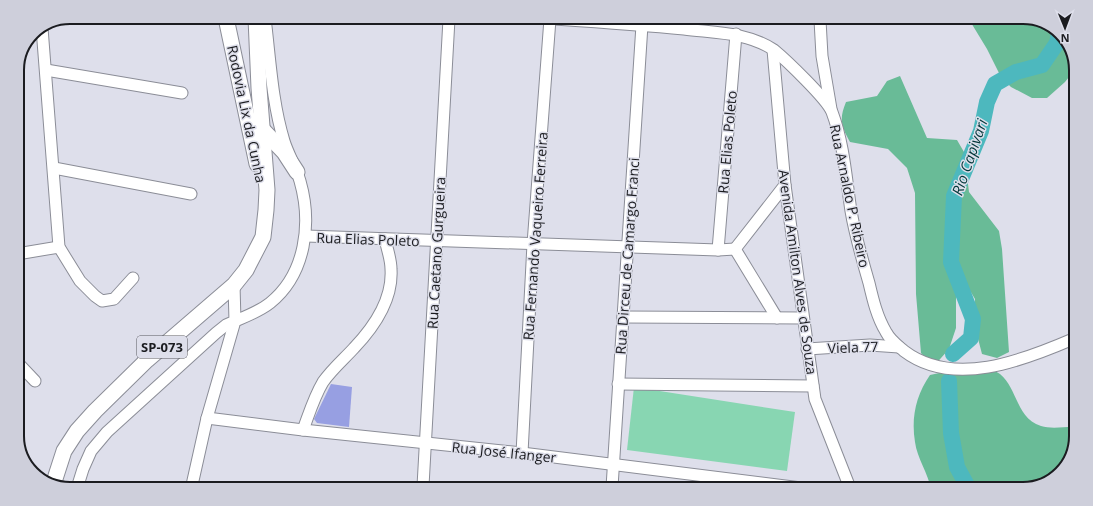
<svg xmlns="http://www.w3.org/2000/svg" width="1093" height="506" viewBox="0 0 1093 506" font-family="'Open Sans',sans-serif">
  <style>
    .green { fill: #88d6b2 }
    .forest { fill: #69bb97 }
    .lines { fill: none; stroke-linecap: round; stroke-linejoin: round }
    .river { stroke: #4db8be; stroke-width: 16 }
    .building { fill: #979fe2 }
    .minor-casing { stroke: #8b8d97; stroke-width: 13 }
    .major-casing { stroke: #8b8d97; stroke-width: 17 }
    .minor { stroke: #fff; stroke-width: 11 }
    .major { stroke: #fff; stroke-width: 15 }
    .labels { text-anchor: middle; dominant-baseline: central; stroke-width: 3; stroke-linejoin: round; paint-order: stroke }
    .shield { fill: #dedfeb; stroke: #56565d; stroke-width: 1 }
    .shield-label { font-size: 13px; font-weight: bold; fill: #1b1c20 }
    .street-label { font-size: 14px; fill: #1b1c20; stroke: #dedfeb }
    .water-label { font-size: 15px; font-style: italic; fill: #02373a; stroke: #dedfeb }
    .rim { fill: none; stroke: #1b1c20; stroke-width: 2 }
  </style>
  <rect width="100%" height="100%" fill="#dedfeb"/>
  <!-- green -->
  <polygon class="green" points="634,387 795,412 787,471 627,450"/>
  <!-- forest -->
  <g class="forest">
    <polygon points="970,21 1044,21 1067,40 1076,68 1065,82 1047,98 1032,98 1011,87 1001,77 987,49"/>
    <path d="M900 76 927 138 957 140 964 152 969 192 999 231 1002 249 1009 352 997 358 982 354 975 327V299L966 284 956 297V328L949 349 933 367 921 353 916 294 915 193 907 168 888 149 850 142C841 126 839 119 846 102L877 96 887 81Z"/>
    <path d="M985 368C990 370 996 371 1000 374 1018 389 1016 418 1041 426 1050 429 1063 427 1072 427V457L1052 480 1023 489H931C928 473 917 458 915 442 911 418 916 395 930 375L944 372Z"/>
  </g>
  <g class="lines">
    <!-- river -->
    <g class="river">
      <polyline points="953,354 971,338 973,319 951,262 954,196 981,131 987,102 995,84 1016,72 1042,65 1057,43 1059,34"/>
      <polyline points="949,381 951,433 957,467 969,489"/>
    </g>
  </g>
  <!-- building -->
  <polygon class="building" points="331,384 352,387 349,427 317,423 314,419"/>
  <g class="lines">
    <defs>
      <g id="minor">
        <path d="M555 19C598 22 641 25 684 29 715 33 747 32 774 50 786 60 827 99 832 112 844 144 846 178 851 211 855 235 862 259 869 283 873 300 877 317 886 332 890 340 897 345 904 351 953 388 1022 361 1073 339"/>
        <polyline points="820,20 822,56 831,109"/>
        <polyline points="42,28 59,247 80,281 95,296 102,301 114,299 133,278"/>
        <polyline points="773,50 785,185 815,399 850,488"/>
        <polyline points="46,70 182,93"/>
        <polyline points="54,168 191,194"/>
        <polyline points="306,236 718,250 735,249"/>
        <polyline points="735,249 785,185"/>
        <polyline points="735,249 777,318"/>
        <polyline points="718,250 736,34"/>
        <polyline points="17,254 59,247"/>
        <polyline points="623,317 803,318"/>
        <polyline points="807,349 870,345 899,347"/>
        <polyline points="17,362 35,381"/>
        <polyline points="618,384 813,386"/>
        <polyline points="207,418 303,430 522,453 801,488"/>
        <path d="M303 430C309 414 314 397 323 382 332 369 344 359 354 348 374 327 393 299 391 269 391 259 387 249 385 239"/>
        <polyline points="522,453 533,244 550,19"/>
        <polyline points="78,485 83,469 91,451 107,432 216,333 226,325 235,321 234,285"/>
        <path d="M192 485 207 418 235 321C247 316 260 311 270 303 306 274 312 223 300 181 296 167 288 154 284 141 272 102 270 58 265 18"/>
        <polyline points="423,486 449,19"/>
        <polyline points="612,487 642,25"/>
      </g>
      <g id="major">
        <polyline points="226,18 257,164"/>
        <polyline points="262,129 284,152 297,172"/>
        <polyline points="53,485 64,451 77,431 95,411 147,360 234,285 246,270 263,237 266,210 267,190 259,88 256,18"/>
      </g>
    </defs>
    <!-- minor casing -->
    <use href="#minor" class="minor-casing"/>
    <!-- major casing -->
    <use href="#major" class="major-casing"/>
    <!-- minor -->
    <use href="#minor" class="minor"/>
    <!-- major -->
    <use href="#major" class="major"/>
  </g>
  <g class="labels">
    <!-- shield labels -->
    <rect class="shield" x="137" y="336" width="50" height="22" rx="3"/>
    <g class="shield-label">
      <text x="162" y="347">SP-073</text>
    </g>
    <!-- street labels -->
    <g class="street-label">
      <text transform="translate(247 114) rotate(78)">Rodovia Lix da Cunha</text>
      <text transform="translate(727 142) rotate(-85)">Rua Elias Poleto</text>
      <text transform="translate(850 196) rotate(78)">Rua Arnaldo P. Ribeiro</text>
      <text transform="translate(535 236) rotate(-86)">Rua Fernando Vaqueiro Ferreira</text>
      <text transform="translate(368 239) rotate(2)">Rua Elias Poleto</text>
      <text transform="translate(436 253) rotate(-87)">Rua Caetano Gurgueira</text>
      <text transform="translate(627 256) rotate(-86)">Rua Dirceu de Camargo Franci</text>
      <text transform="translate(798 272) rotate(82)">Avenida Amilton Alves de Souza</text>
      <text transform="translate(853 347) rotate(-2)">Viela 77</text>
      <text transform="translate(504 452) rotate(6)">Rua José Ifanger</text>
    </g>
    <!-- water labels -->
    <g class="water-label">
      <text transform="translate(969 157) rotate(-71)">Rio Capivari</text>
    </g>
  </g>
  <!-- crop -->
  <path d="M0 0H1093V506H0ZM70 24H1023A46 46 0 0 1 1069 70V436A46 46 0 0 1 1023 482H70A46 46 0 0 1 24 436V70A46 46 0 0 1 70 24Z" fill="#cecfdb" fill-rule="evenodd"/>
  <path class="rim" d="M70 24H1023A46 46 0 0 1 1069 70V436A46 46 0 0 1 1023 482H70A46 46 0 0 1 24 436V70A46 46 0 0 1 70 24Z"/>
  <!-- north arrow -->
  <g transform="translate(1065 28) rotate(179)" stroke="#dedfeb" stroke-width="3" paint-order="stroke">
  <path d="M0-3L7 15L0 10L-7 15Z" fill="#1b1c20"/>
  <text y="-6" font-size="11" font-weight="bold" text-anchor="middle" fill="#1b1c20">N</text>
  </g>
</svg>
